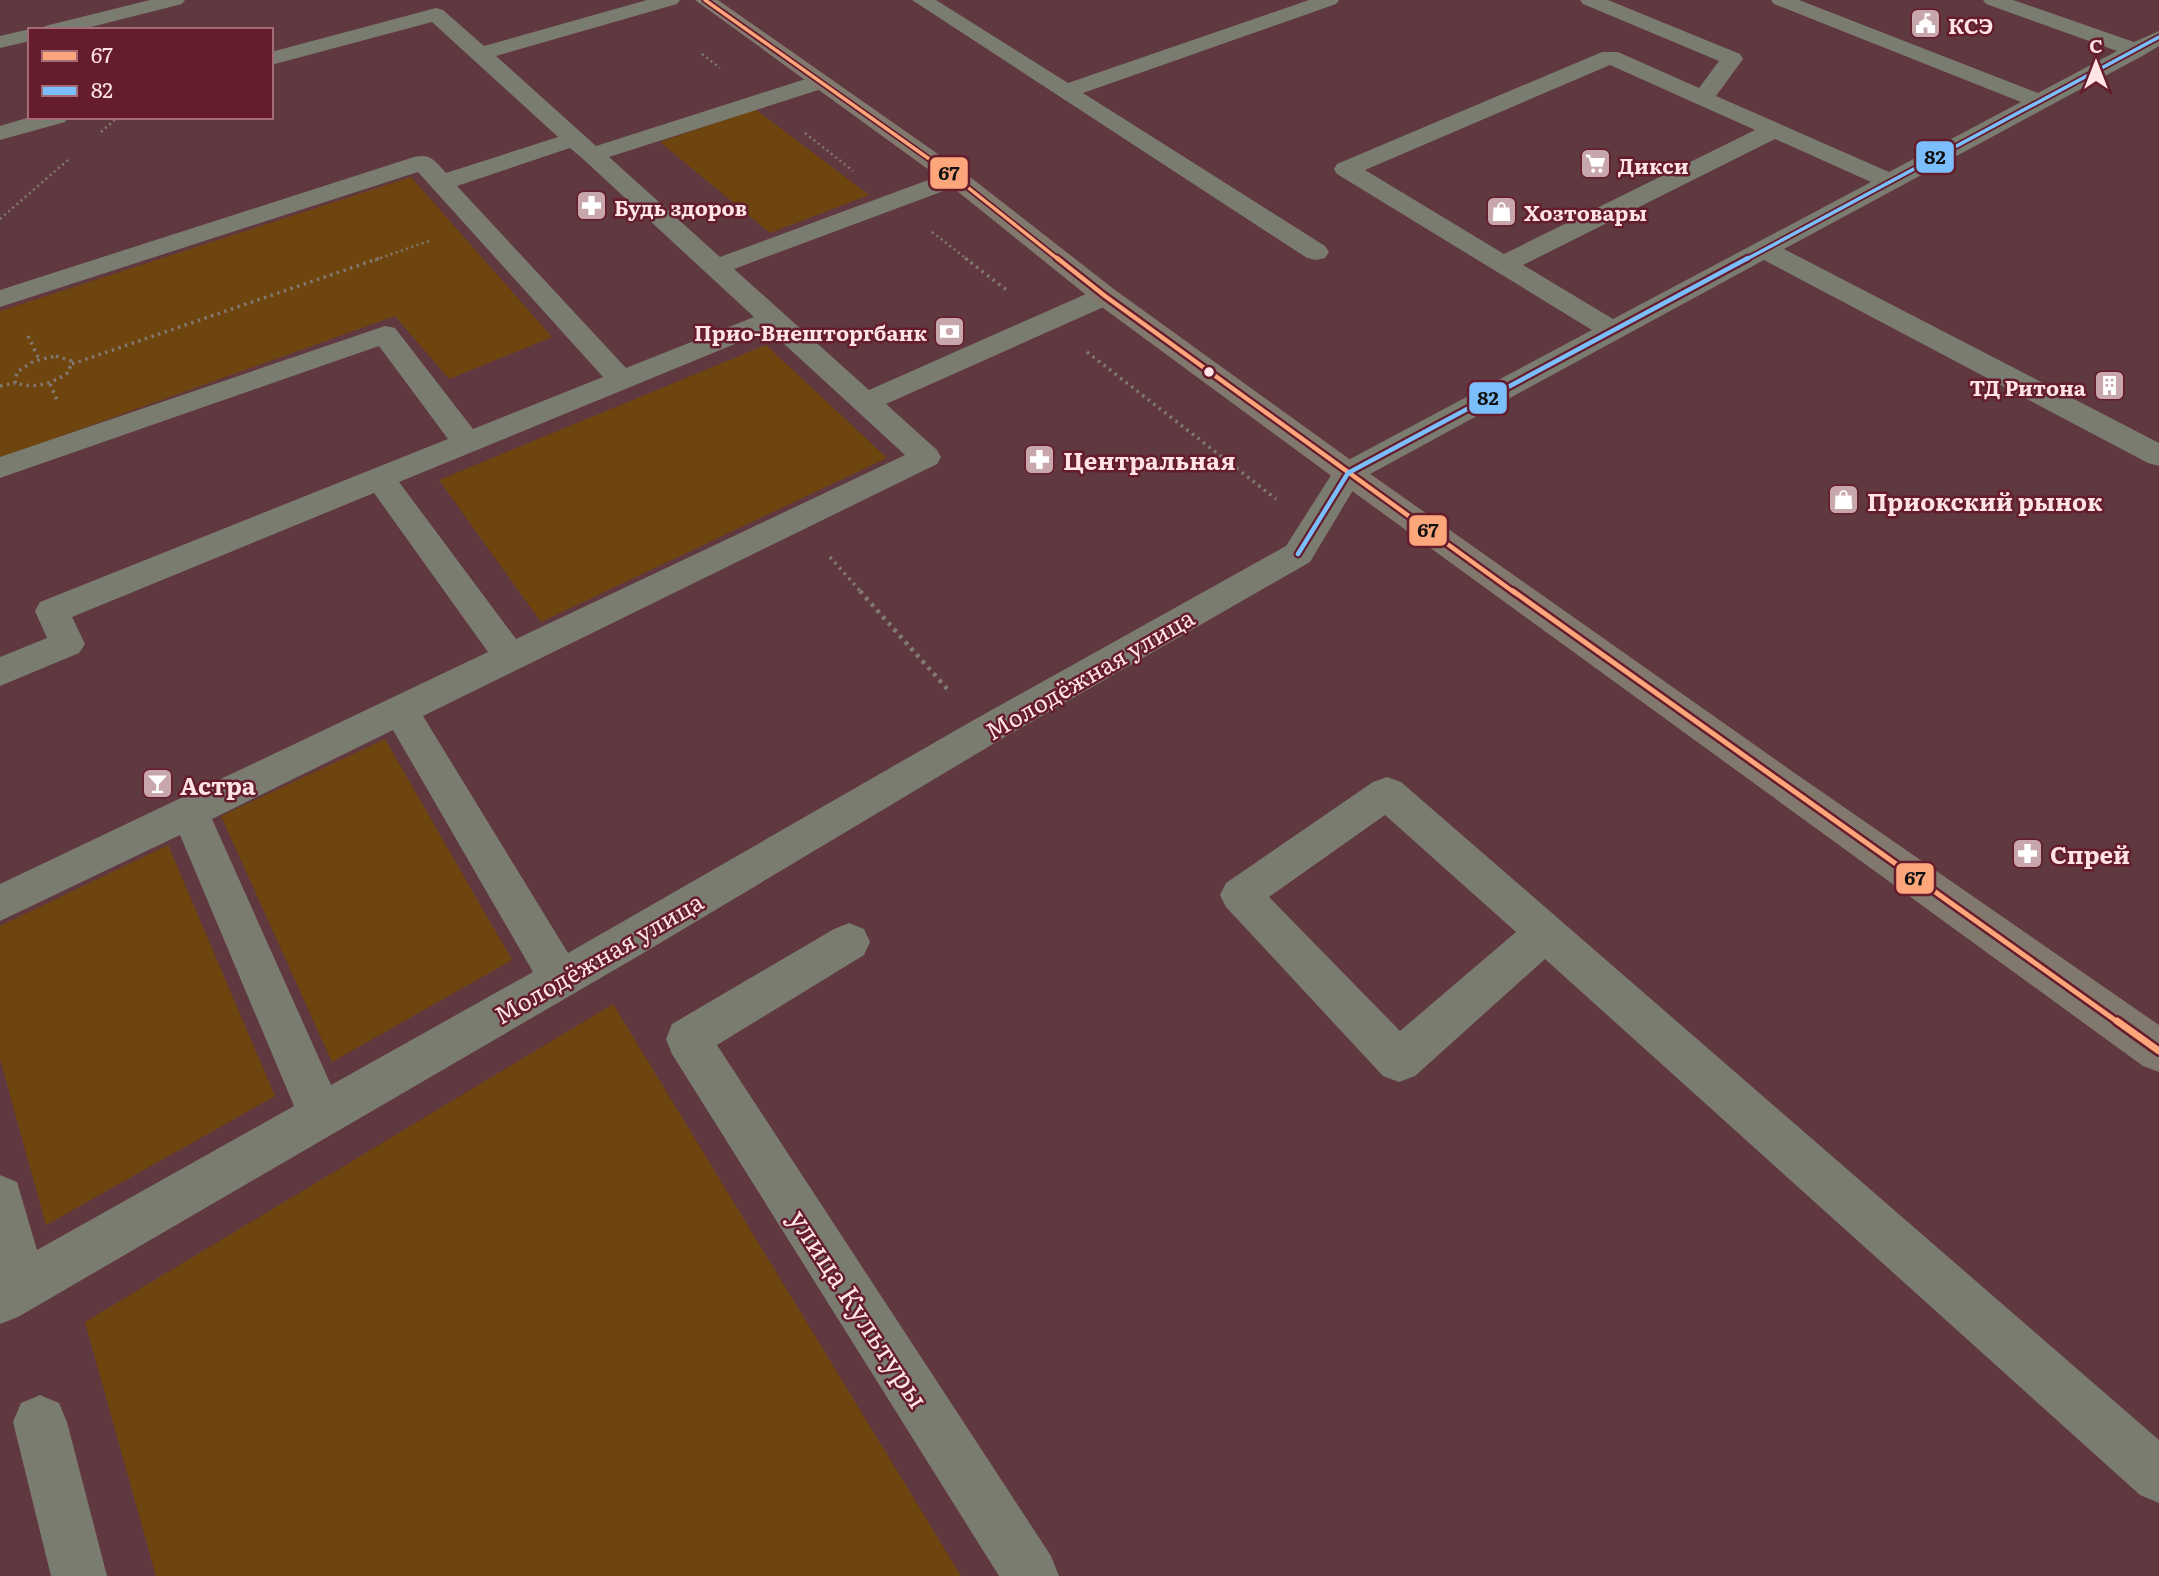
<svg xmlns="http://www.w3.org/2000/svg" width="2159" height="1576" viewBox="0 0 2159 1576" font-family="Literata,serif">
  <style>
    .green { fill: #6e450e }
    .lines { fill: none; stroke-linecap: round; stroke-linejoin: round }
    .path-far2 { stroke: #817972; stroke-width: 2.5; stroke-dasharray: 2 3.5; stroke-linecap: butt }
    .path-far1 { stroke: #817972; stroke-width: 3.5; stroke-dasharray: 2.5 4.5; stroke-linecap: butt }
    .path { stroke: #817972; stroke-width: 4.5; stroke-dasharray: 3.5 5; stroke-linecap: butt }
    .minor { fill: #7b7c70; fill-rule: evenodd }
    .major { fill: #81796e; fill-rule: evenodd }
    .bus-1-far3-casing { stroke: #651c2c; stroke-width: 7 }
    .bus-1-far2-casing { stroke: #651c2c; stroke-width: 9 }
    .bus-1-far1-casing { stroke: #651c2c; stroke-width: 10 }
    .bus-1-casing { stroke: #651c2c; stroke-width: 12 }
    .bus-2-far1-casing { stroke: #651c2c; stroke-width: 7 }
    .bus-2-casing { stroke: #651c2c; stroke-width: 9 }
    .bus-1-far3 { stroke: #fea67b; stroke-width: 3.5 }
    .bus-1-far2 { stroke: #fea67b; stroke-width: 4.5 }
    .bus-1-far1 { stroke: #fea67b; stroke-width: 5 }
    .bus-1 { stroke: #fea67b; stroke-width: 7 }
    .bus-2-far1 { stroke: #7abffc; stroke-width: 3.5 }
    .bus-2 { stroke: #7abffc; stroke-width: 4.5 }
    .bus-dot { fill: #ffe3e5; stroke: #651c2c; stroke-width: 2.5 }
    .labels { text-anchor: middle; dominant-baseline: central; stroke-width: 5; stroke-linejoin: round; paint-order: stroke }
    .far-poi-label { font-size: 21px; font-weight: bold; fill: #ffe3e5; stroke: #651c2c; text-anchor: start }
    .poi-label { font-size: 24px; font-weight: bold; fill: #ffe3e5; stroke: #651c2c; text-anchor: start }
    .street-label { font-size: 24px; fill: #ffe3e5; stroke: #651c2c }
    .near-street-label { font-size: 28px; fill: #ffe3e5; stroke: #651c2c }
    .line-badge { stroke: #651c2c; stroke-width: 2.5 }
    .pale-badge-label { font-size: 19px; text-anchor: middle; font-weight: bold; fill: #111 }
  </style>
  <rect width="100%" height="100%" fill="#603840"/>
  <!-- green -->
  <g class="green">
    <polygon points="755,109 869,195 770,233 660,142"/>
    <polygon points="411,177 552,337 449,379 395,316 0,458 0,311"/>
    <polygon points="766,345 887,458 541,622 439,480"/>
    <polygon points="385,739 512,960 332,1062 221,816"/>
    <polygon points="168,845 275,1096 46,1225 0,1059 0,926"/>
    <polygon points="613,1004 961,1576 156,1576 85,1322"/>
  </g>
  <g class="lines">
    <!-- path-far2 -->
    <g class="path-far2">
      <polyline points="702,54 720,68"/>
      <polyline points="101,132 118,117"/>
      <polyline points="805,133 853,171"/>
      <polyline points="0,219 68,160"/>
      <polyline points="932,232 968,260"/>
      <polyline points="375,260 432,240"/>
    </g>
    <!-- path-far1 -->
    <g class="path-far1">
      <polyline points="965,258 1008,291"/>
      <polyline points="28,336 39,359"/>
      <polyline points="1087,352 1276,499"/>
      <path d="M56 356 71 361 69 372C51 384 36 389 15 383L17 372 34 361Z"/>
      <polyline points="72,364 380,258"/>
      <polyline points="50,384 57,400"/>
      <polyline points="0,386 15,383"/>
      <polyline points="830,557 862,593"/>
    </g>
    <!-- path -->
    <polyline class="path" points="860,591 950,692"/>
    <!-- minor -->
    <g class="minor">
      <polygon points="150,0 185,0 182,4 79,30 42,30 45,26"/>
      <path d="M647 0H680L677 4 496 56 596 146 812 77H828L831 82 828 87 609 157 720 257 947 173 956 171 965 173 968 178 965 183 734 269 869 390 1095 290 1105 288 1115 290 1119 296 1115 302 886 404 937 450 941 457 937 464 423 716 568 953 972 721 1286 546 1337 466 1592 330 1337 174 1334 169 1337 164 1602 52H1618L1699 88 1719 61 1583 4 1580 0H1608L1740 54 1743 59 1716 96 1889 172 2021 102 1774 4 1771 0H1799L2038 93 2117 51 1986 4 1983 0H2013L2134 42 2159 31V46L2144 55 1784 249 2159 443V466L2148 463 1764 260 1359 480 1310 562 998 741 640 955 18 1317 0 1324V1175L17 1182 37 1250 294 1106 180 835 0 921V884L488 652 374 493 72 617 85 644 79 653 0 686V657L47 638 35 611 40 602 448 439 379 346 0 478V457L385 326 395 328 473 429 603 377 418 172 0 307V290L414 157C431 153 436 162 446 173L558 137 432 22 271 65V52L436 8 443 10 484 46ZM1610 65 1755 130 1504 254 1365 170ZM1775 139 1871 182 1613 319 1523 265ZM570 148 583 159 754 317 626 368 457 186ZM769 330 905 455 516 639 399 482ZM393 730 533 972 331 1085 212 819Z"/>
      <polygon points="912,0 936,0 1068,83 1309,0 1339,0 1336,4 1083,93 1325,246 1329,252 1325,258 1316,260 1307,258"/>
      <polygon points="30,29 35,30 30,30 30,41 0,48 0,36"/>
      <polygon points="30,117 68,117 65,122 0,140 0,126"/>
      <path d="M1387 777 1401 782 2159 1440V1503L2140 1495 1545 959 1415 1076 1399 1082 1383 1076 1226 907 1220 895 1226 883 1373 782ZM1385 815 1516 932 1400 1031 1269 897Z"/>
      <polygon points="849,923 864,929 870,942 864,955 717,1045 1051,1556 1059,1576 999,1576 672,1054 666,1039 672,1024 834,929"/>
      <polygon points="40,1395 59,1403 67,1422 107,1576 51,1576 13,1422 21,1403"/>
    </g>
    <!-- major -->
    <polygon class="major" points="695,0 718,0 965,173 1115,290 1359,466 1796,774 2159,1025 2159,1072 2143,1066 1337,480 1095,302 947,183"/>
    <defs>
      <polyline id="bus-1-far3" points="705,0 956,178 1059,260"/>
      <polyline id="bus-1-far2" points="1057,258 1105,296 1515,593"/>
      <polyline id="bus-1-far1" points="1513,591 2119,1023"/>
      <polyline id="bus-1" points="2117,1021 2159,1051"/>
      <polyline id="bus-2-far1" points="1745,260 2159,37"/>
      <polyline id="bus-2" points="1298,554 1348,473 1748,258"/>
    </defs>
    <!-- bus-1-far3 casing -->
    <use href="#bus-1-far3" class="bus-1-far3-casing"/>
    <!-- bus-1-far2 casing -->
    <use href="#bus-1-far2" class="bus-1-far2-casing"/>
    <!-- bus-1-far1 casing -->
    <use href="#bus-1-far1" class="bus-1-far1-casing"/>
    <!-- bus-1 casing -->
    <use href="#bus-1" class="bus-1-casing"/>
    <!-- bus-2-far1 casing -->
    <use href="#bus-2-far1" class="bus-2-far1-casing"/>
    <!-- bus-2 casing -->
    <use href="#bus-2" class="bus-2-casing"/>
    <!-- bus-1-far3 -->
    <use href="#bus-1-far3" class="bus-1-far3"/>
    <!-- bus-1-far2 -->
    <use href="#bus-1-far2" class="bus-1-far2"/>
    <!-- bus-1-far1 -->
    <use href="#bus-1-far1" class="bus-1-far1"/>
    <!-- bus-1 -->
    <use href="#bus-1" class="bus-1"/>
    <!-- bus-2-far1 -->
    <use href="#bus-2-far1" class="bus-2-far1"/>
    <!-- bus-2 -->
    <use href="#bus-2" class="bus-2"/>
  </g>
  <!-- icons -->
  <defs>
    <symbol id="civic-square" viewBox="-11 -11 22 22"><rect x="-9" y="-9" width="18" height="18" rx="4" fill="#c7a7ab" stroke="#651c2c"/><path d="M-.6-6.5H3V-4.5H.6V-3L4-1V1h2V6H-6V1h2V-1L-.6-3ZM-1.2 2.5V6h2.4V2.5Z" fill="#fff"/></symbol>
    <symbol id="supermarket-square" viewBox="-11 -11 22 22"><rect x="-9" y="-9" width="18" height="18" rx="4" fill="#c7a7ab" stroke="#651c2c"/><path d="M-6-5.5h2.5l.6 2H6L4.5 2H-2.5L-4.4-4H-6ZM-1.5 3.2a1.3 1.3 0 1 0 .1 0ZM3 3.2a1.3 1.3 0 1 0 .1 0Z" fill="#fff"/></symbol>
    <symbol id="pharmacy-square" viewBox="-11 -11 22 22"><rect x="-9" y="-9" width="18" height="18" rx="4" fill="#c7a7ab" stroke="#651c2c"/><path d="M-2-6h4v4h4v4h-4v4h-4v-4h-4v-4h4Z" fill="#fff"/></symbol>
    <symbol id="shop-square" viewBox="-11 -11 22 22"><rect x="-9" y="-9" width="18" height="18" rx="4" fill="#c7a7ab" stroke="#651c2c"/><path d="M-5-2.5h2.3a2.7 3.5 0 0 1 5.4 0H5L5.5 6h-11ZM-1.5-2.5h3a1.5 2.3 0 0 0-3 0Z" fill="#fff"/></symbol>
    <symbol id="bank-square" viewBox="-11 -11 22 22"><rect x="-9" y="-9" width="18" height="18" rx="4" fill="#c7a7ab" stroke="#651c2c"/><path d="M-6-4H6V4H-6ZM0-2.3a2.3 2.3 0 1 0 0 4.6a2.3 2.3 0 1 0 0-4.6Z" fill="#fff"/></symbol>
    <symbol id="building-square" viewBox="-11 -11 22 22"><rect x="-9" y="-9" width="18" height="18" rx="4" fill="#c7a7ab" stroke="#651c2c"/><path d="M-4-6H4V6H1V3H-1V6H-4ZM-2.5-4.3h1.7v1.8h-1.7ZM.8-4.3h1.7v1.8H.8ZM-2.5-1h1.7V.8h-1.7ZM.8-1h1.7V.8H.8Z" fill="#fff"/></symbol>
    <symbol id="bar-square" viewBox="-11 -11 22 22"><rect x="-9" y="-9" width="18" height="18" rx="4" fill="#c7a7ab" stroke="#651c2c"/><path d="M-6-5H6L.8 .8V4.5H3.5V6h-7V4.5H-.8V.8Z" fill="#fff"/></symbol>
  </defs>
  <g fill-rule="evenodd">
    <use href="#civic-square" x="1908" y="6" width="35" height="35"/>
    <use href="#supermarket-square" x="1578" y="146" width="35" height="35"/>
    <use href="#pharmacy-square" x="574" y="188" width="35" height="35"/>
    <use href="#shop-square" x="1484" y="194" width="35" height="35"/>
    <use href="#bank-square" x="932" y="314" width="35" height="35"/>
    <use href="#building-square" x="2092" y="368" width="35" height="35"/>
    <use href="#pharmacy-square" x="1022" y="442" width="35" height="35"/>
    <use href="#shop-square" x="1826" y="482" width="35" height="35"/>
    <use href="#bar-square" x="140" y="766" width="35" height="35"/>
    <use href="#pharmacy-square" x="2010" y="836" width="35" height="35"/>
  </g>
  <!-- markers -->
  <circle class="bus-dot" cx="1209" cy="372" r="6"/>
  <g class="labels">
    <!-- far-poi labels -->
    <g class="far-poi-label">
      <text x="1948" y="24">КСЭ</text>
      <text x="1618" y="164">Дикси</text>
      <text x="614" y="206">Будь здоров</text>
      <text x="1524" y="211">Хозтовары</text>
      <text x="927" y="331" text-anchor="end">Прио-Внешторгбанк</text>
      <text x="2086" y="386" text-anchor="end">ТД Ритона</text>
    </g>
    <!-- poi labels -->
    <g class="poi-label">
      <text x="1063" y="459">Центральная</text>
      <text x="1867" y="500">Приокский рынок</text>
      <text x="180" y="784">Астра</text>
      <text x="2050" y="853">Спрей</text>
    </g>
    <!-- street labels -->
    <g class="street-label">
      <text transform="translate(1089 673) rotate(-30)">Молодёжная улица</text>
      <text transform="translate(598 957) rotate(-30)">Молодёжная улица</text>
    </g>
    <!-- near-street labels -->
    <g class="near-street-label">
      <text transform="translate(860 1308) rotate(57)">улица Культуры</text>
    </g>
  </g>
  <g class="line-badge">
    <rect x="1915" y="140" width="40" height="34" rx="7" fill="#7abffc"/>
    <rect x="929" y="156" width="40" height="34" rx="7" fill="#fea67b"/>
    <rect x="1468" y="381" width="40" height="34" rx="7" fill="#7abffc"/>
    <rect x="1408" y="514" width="40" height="33" rx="7" fill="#fea67b"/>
    <rect x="1895" y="862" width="40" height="33" rx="7" fill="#fea67b"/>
  </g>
  <g class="pale-badge-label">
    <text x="1935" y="164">82</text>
    <text x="949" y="180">67</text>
    <text x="1488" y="405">82</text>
    <text x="1428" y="537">67</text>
    <text x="1915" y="885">67</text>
  </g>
  <!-- legend -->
  <rect x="28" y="28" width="245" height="91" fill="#651c2c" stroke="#a36c76" stroke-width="2"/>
  <rect x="42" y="51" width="35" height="10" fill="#fea67b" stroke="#a36c76" stroke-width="2"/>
  <text x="91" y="63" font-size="21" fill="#ffe3e5">67</text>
  <rect x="42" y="86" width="35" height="10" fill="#7abffc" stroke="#a36c76" stroke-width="2"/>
  <text x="91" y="98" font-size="21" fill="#ffe3e5">82</text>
  <!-- north arrow -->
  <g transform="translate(2096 63)" stroke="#651c2c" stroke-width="5" paint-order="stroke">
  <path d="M0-5L12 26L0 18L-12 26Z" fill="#ffe3e5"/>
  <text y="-10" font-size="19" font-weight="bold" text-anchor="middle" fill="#ffe3e5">С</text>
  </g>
</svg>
